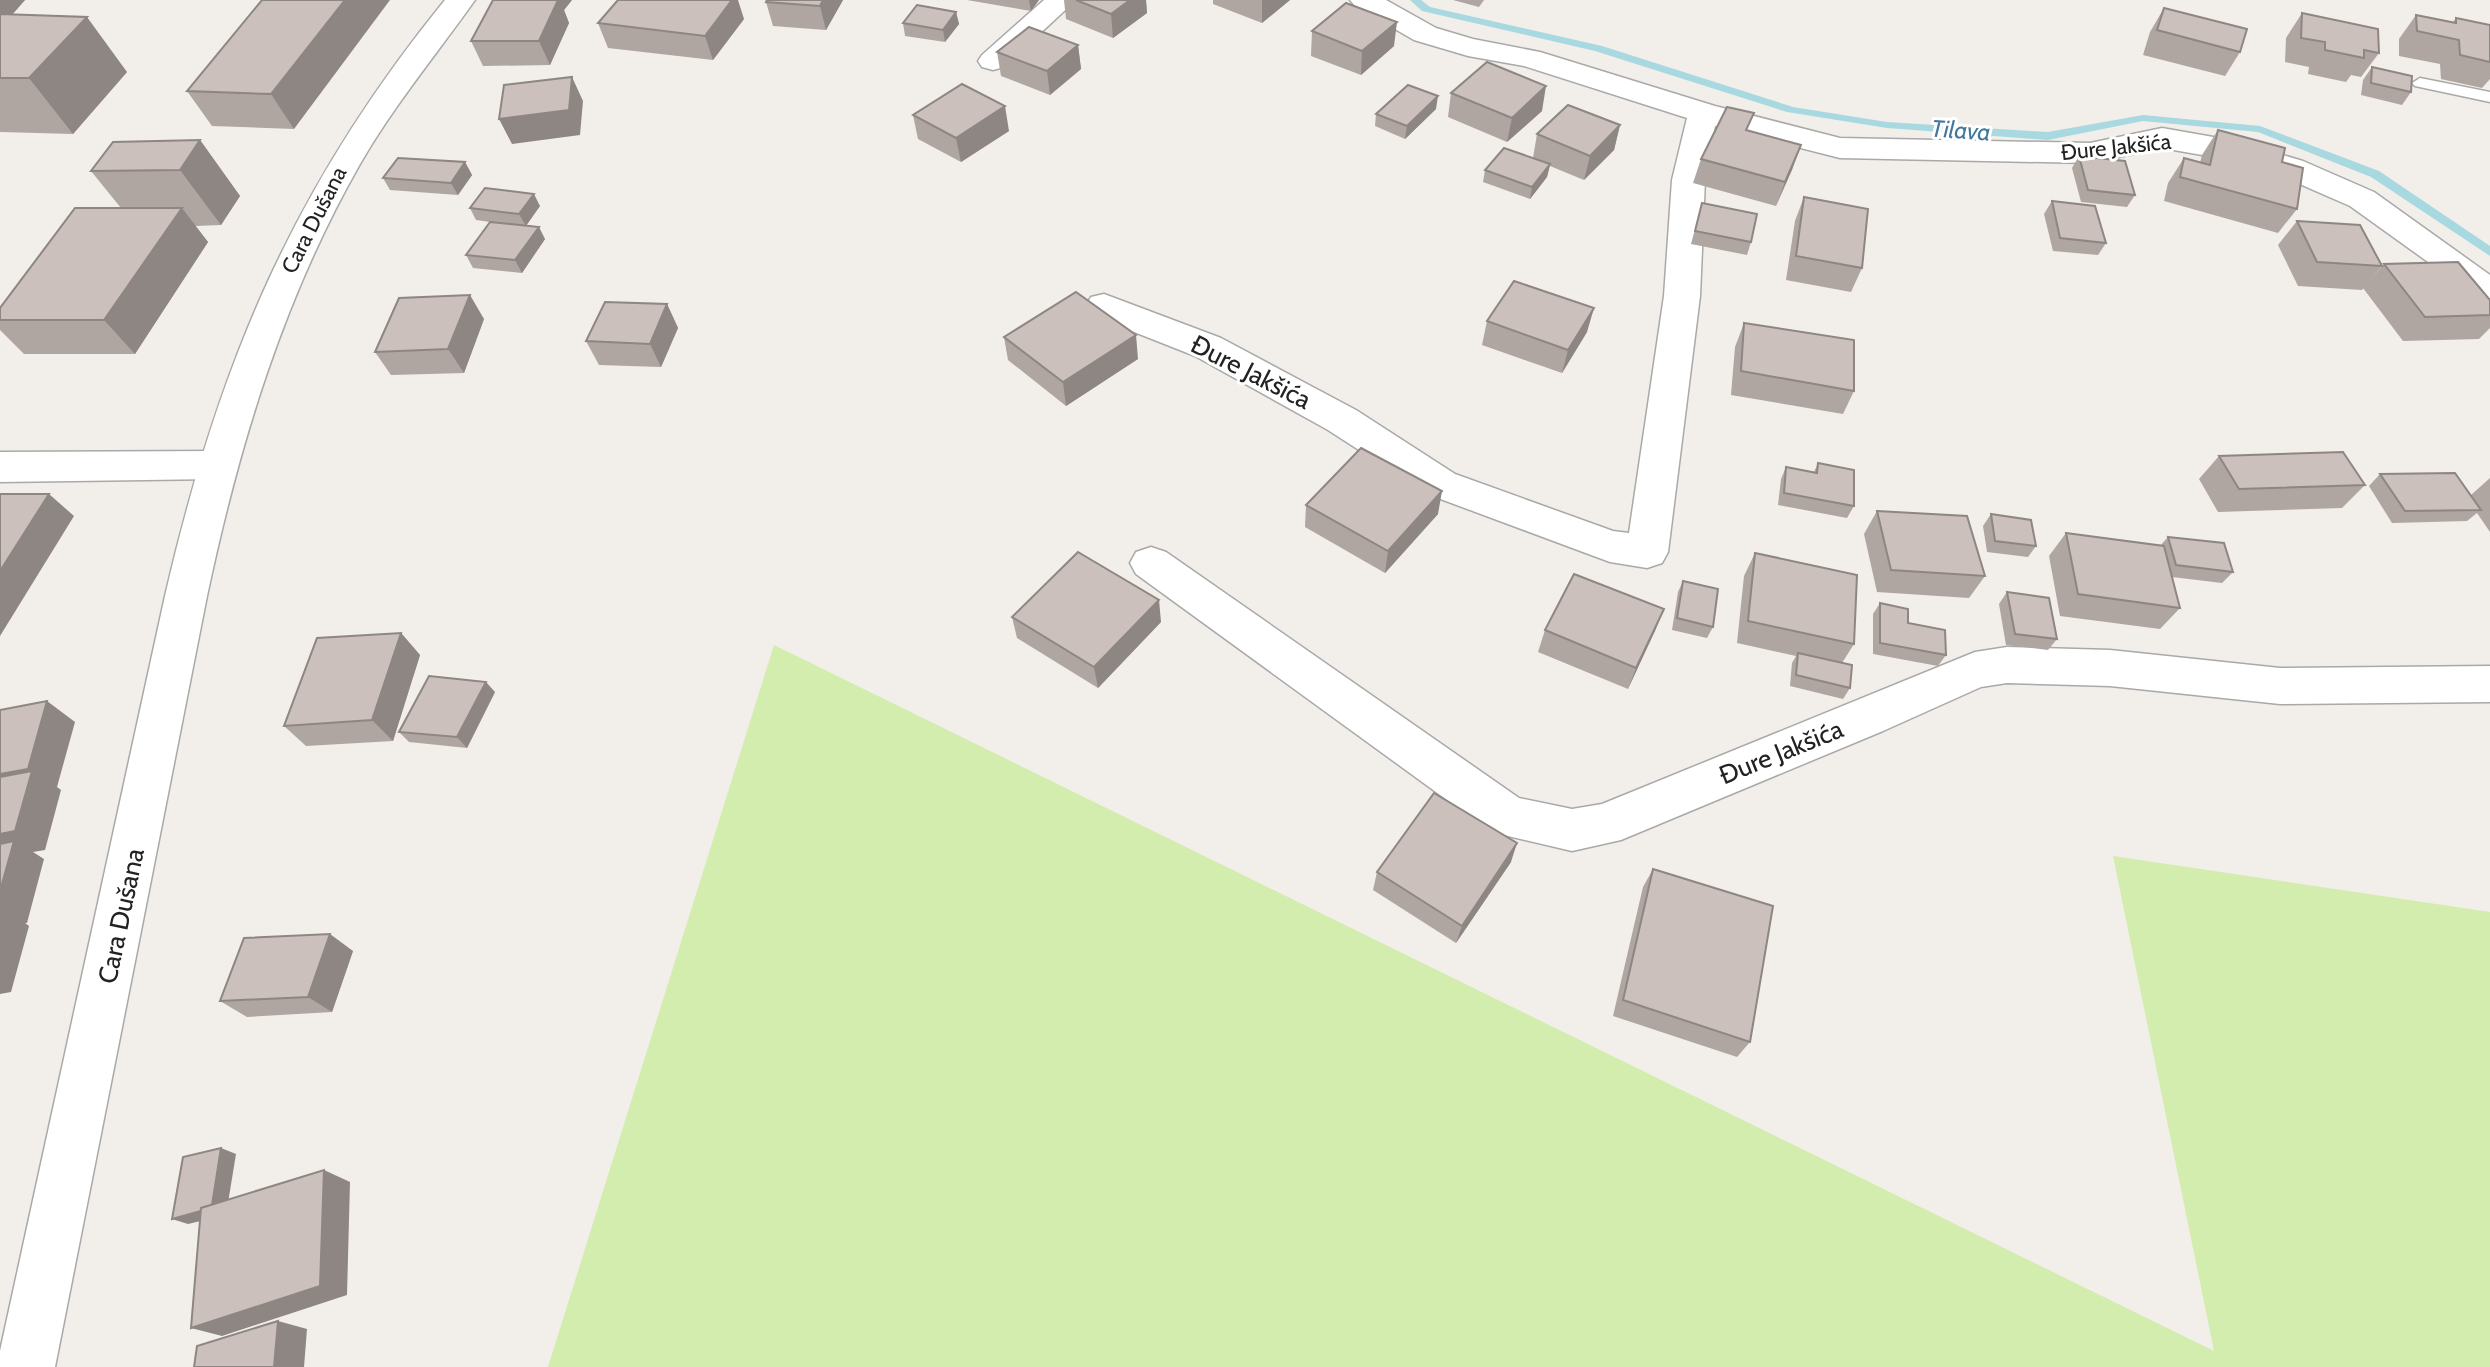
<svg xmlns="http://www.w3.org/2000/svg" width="2490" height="1367" viewBox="0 0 2490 1367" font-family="Cabin,sans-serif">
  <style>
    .grass { fill: #d2edad }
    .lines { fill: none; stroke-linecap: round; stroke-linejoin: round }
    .stream { fill: #a8d9e1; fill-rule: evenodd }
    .service-casing { stroke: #a9a9a9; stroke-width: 3 }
    .minor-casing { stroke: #a9a9a9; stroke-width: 3 }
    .tertiary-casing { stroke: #a9a9a9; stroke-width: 3 }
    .service { fill: #fff; fill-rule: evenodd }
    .minor { fill: #fff; fill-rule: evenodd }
    .tertiary { fill: #fff; fill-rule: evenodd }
    .wall { fill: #afa5a1 }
    .shaded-wall { fill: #8e8683 }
    .building { fill: #cbc0bb; stroke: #8e8683; stroke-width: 2 }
    .labels { text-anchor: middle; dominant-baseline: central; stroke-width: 6; stroke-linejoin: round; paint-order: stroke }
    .far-street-label { font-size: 22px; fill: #222; stroke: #fff }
    .far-water-label { font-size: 24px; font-style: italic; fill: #41779e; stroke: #fff }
    .street-label { font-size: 26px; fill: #222; stroke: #fff }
  </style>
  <rect width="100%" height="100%" fill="#f2eee9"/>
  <!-- grass -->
  <polygon class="grass" points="774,645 2214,1351 2113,856 2490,912 2490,1367 548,1367"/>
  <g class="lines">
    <!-- stream -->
    <polygon class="stream" points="1410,0 1421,0 1430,7 1602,46 1793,107 1887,122 2048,132 2143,115 2260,126 2379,171 2490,246 2490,256 2371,177 2258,132 2143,121 2048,140 1887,128 1787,112 1595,51 1422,11"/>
    <defs>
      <polygon id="service" points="2420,78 2490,92 2490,102 2415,86 2412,83"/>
      <g id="minor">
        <polygon points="1044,0 1076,0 1004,67 993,70 982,67 978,61 982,55"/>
        <polygon points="1350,0 1386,0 1436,28 1473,39 1540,52 1715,106 1840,138 2090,143 2162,128 2236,141 2303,161 2374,192 2490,275 2490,306 2477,302 2442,272 2350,206 2279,175 2231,160 2162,148 2090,163 1840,158 1715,126 1705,180 1700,296 1668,552 1662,563 1647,568 1610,562 1427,494 1328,430 1195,356 1091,315 1086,306 1091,297 1104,294 1221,338 1356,410 1455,474 1613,531 1629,533 1664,296 1672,180 1687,118 1524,66 1468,56 1414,40 1355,6"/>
        <polygon points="218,451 232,455 238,465 232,475 218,479 0,482 0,452"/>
        <polygon points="1151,547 1166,552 1519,798 1572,809 1602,804 1975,652 2007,647 2110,650 2280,668 2490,666 2490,702 2280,704 2110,686 2007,683 1981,687 1883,731 1621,840 1572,851 1491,832 1136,574 1130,563 1136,552"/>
      </g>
      <path id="tertiary" d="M445 0H475C436 55 394 105 360 164 283 299 239 445 207 596L55 1367H0V1351L165 596C219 363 293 187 445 0Z"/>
    </defs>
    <!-- service casing -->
    <use href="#service" class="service-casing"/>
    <!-- minor casing -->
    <use href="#minor" class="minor-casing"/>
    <!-- tertiary casing -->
    <use href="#tertiary" class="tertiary-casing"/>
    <!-- service -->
    <use href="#service" class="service"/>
    <!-- minor -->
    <use href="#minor" class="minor"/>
    <!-- tertiary -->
    <use href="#tertiary" class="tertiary"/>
  </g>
  <!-- wall -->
  <g class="wall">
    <polygon points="0,0 25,0 12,15 127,72 73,134 0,132"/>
    <polygon points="262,0 294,129 212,126 187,91"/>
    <polygon points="493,0 572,0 564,10 569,23 550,65 483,66 471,41"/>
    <polygon points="843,0 826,30 773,26 766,2"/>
    <polygon points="967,0 1039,0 1031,11"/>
    <polygon points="1064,0 1146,0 1147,13 1113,38 1066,19"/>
    <polygon points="1213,0 1290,0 1262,23 1213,4"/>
    <polygon points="1453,0 1484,0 1479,7"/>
    <polygon points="2164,8 2240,52 2225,76 2143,55 2150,32"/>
    <polygon points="956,12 959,24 945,42 905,36 903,23"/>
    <polygon points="2302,13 2379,53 2361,77 2351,75 2346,82 2308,74 2309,67 2285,62 2286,38"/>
    <polygon points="2416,15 2453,22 2456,18 2490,25 2490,79 2482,88 2441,79 2440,64 2399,56 2399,39"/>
    <polygon points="744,19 713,60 608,48 598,23"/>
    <polygon points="1312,31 1394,46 1361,75 1311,56"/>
    <polygon points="1078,45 1081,69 1050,95 1001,76 997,52"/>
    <polygon points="2372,67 2411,92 2402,105 2361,95 2363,80"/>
    <polygon points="1451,93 1542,111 1507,142 1448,117"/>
    <polygon points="1436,109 1405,139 1375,126 1376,114"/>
    <polygon points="913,115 1009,131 961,162 918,139"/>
    <polygon points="1620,125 1614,150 1584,180 1550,166 1547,177 1530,199 1483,182 1485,170 1533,158 1537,134"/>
    <polygon points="2218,130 2282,162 2297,209 2278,233 2164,201 2168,183 2184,158 2200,163 2202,155"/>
    <polygon points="1748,131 1801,145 1776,206 1693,183 1701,159"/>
    <polygon points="200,140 240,196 221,225 195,226 208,242 135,354 24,354 0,330 0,308 121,208 91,171"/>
    <polygon points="2079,156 2135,195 2127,207 2081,202 2072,168"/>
    <polygon points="465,162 472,175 458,195 390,190 383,178"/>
    <polygon points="1804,197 1862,268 1851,292 1786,280 1795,221"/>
    <polygon points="2052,201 2106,243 2098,255 2053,251 2044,214"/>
    <polygon points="1702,203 1751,242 1747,255 1691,244"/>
    <polygon points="540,206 526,225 545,239 522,273 473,268 466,255 490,222 476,220 470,208"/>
    <polygon points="2297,221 2382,266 2362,290 2298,286 2278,245"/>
    <polygon points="2384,264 2490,300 2490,328 2479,339 2403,341 2363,288"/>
    <polygon points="667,304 678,328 661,367 599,365 586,341"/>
    <polygon points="484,319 464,373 391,375 375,352"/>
    <polygon points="1487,321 1587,332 1562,373 1482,345"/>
    <polygon points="1744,323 1854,391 1843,414 1731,395 1735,347"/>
    <polygon points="1004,337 1138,359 1066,406 1008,360"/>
    <polygon points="2219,456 2365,485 2342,508 2218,512 2199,479"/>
    <polygon points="1818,463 1854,506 1847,518 1778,505 1781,479 1786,467 1814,472"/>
    <polygon points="2380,474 2471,495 2490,478 2490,532 2477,513 2467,521 2392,523 2369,486"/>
    <polygon points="1306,505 1438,514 1385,573 1305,527"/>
    <polygon points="1877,511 1985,576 1969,598 1877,592 1864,534"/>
    <polygon points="1991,514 2036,546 2028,557 1987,552 1983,526"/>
    <polygon points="2066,533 2160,546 2168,537 2233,572 2222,583 2172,577 2180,608 2160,629 2060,616 2049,556"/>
    <polygon points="1755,553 1854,644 1842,663 1850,688 1843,699 1790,686 1792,663 1796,656 1737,643 1744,576"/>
    <polygon points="1683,581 1713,627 1707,638 1672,630 1678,592"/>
    <polygon points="2007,592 2057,639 2048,650 2006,645 1999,604"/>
    <polygon points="1880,603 1908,623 1946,655 1938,666 1873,654 1873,614"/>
    <polygon points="1664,609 1628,689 1538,652 1545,630"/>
    <polygon points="1012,617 1161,622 1098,688 1017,638"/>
    <polygon points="401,633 420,655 393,741 306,746 284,726"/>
    <polygon points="495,692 467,748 409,742 399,732"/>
    <polygon points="1511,862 1456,943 1373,890 1377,872"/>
    <polygon points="1653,869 1750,1042 1737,1057 1613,1016 1643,887"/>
    <polygon points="353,951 332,1012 247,1017 220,1001"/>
  </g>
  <!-- shaded-wall -->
  <g class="shaded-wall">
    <polygon points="0,0 25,0 0,28"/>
    <polygon points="345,0 390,0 294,129 271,94"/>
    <polygon points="558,0 572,0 564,10 569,23 550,65 539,41"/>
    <polygon points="732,0 738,0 744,19 713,60 705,36"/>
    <polygon points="823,0 843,0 826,30 820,6"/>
    <polygon points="1029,0 1039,0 1031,11"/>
    <polygon points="1130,0 1146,0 1147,13 1113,38 1111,14"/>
    <polygon points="1262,0 1290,0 1262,23"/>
    <polygon points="956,12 959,24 945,42 943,30"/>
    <polygon points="87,17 127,72 73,134 29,78"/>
    <polygon points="1397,22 1394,46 1361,75 1362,51"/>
    <polygon points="1078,45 1081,69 1050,95 1047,71"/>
    <polygon points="572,77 583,101 580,135 512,144 499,119"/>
    <polygon points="1546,86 1542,111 1507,142 1512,118"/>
    <polygon points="1438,96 1436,109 1405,139 1407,126"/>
    <polygon points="1005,106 1009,131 961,162 956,138"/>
    <polygon points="1620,125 1614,150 1584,180 1590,156"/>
    <polygon points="200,140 240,196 221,225 180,170"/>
    <polygon points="1801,145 1792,170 1776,206 1785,182"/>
    <polygon points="465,162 472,175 458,195 451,183"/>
    <polygon points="1550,164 1547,177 1530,199 1532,187"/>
    <polygon points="534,194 540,206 526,226 519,214"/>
    <polygon points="182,208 208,242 135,354 104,320"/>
    <polygon points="539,227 545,239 522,273 515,260"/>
    <polygon points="470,295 484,319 464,373 448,349"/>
    <polygon points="667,304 678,328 661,367 650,344"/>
    <polygon points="1594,308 1587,332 1562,373 1568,350"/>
    <polygon points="1136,335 1138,359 1066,406 1063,382"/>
    <polygon points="1442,491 1438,514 1385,573 1388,551"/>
    <polygon points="49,494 74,516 0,636 0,571"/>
    <polygon points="1159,600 1161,622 1098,688 1094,667"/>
    <polygon points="1664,609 1655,631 1628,689 1636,668"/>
    <polygon points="401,633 420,655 393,741 372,720"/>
    <polygon points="486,682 495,692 467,748 457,737"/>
    <polygon points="47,701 75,722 57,787 61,790 45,850 33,852 44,859 27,923 25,923 29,926 11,992 0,994 0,774"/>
    <polygon points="1517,843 1511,862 1456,943 1462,926"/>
    <polygon points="330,934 353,951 332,1012 308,997"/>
    <polygon points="221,1148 236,1154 226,1215 188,1224 172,1219"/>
    <polygon points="324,1170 350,1182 347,1295 222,1336 191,1328"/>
    <polygon points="278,1321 307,1329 304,1367 274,1367"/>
  </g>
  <!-- building -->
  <g class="building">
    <polygon points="262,0 345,0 271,94 187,91"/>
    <polygon points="493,0 558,0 539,41 471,41"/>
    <polygon points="618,0 732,0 705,36 598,23"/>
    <polygon points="767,0 823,0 820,6 766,2"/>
    <polygon points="1076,0 1130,0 1111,14"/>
    <polygon points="1346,3 1397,22 1362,51 1312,31"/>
    <polygon points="917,5 956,12 943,30 903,23"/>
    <polygon points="2164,8 2247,29 2240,52 2157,30"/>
    <polygon points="2302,13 2378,29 2379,53 2364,50 2364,58 2325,50 2325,42 2301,38"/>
    <polygon points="0,14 87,17 29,78 0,78"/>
    <polygon points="2416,15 2456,23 2456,18 2490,25 2490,62 2460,55 2459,40 2417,31"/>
    <polygon points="1029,27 1078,45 1047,71 997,52"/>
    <polygon points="1487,62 1546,86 1512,118 1451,93"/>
    <polygon points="2372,67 2412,76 2411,92 2371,83"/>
    <polygon points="572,77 569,110 499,119 504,85"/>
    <polygon points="962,84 1005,106 956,138 913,115"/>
    <polygon points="1408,85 1438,96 1407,126 1376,114"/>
    <polygon points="1568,105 1620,125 1590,156 1537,134"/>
    <polygon points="1727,107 1754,113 1746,130 1801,145 1785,182 1701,159"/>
    <polygon points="2218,130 2285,148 2282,162 2303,168 2297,209 2180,177 2184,158 2210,165"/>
    <polygon points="200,140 180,170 91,171 113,142"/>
    <polygon points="1504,148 1550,164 1532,187 1485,170"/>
    <polygon points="2079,156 2125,161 2135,195 2088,190"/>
    <polygon points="398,158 465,162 451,183 383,178"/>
    <polygon points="485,188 534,194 519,214 470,208"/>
    <polygon points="1804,197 1868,209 1862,268 1796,256"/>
    <polygon points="2052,201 2095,206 2106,243 2060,238"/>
    <polygon points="1702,203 1757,214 1751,242 1695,231"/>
    <polygon points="75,208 182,208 104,320 0,320 0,308"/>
    <polygon points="2297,221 2360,225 2382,266 2317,262"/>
    <polygon points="490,222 539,227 515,260 466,255"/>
    <polygon points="2458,262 2490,300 2490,315 2425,317 2384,264"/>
    <polygon points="1514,281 1594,308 1568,350 1487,321"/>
    <polygon points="1076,292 1136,335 1063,382 1004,337"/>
    <polygon points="470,295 448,349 375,352 399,298"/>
    <polygon points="605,302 667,304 650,344 586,341"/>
    <polygon points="1744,323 1854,340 1854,391 1741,371"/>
    <polygon points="1361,448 1442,491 1388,551 1306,505"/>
    <polygon points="2343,452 2365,485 2239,489 2219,456"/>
    <polygon points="1818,463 1854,470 1854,506 1784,493 1786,467 1817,473"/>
    <polygon points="2455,473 2481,510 2405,511 2380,474"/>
    <polygon points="0,494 49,494 0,571"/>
    <polygon points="1877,511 1967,516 1985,576 1891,570"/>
    <polygon points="1991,514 2031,520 2036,546 1995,541"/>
    <polygon points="2066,533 2164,546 2180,608 2078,594"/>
    <polygon points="2168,537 2224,543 2233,572 2176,565"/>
    <polygon points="1078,552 1159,600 1094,667 1012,617"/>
    <polygon points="1755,553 1857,575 1854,644 1748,621"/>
    <polygon points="1574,574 1664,609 1636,668 1545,630"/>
    <polygon points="1683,581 1718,589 1713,627 1677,618"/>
    <polygon points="2007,592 2049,598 2057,639 2015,634"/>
    <polygon points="1880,603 1908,609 1908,623 1945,630 1946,655 1880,643"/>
    <polygon points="401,633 372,720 284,726 317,638"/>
    <polygon points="1798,653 1852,665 1850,688 1796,675"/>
    <polygon points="429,676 486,682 457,737 399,732"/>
    <polygon points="47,701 28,769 0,774 0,710"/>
    <polygon points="32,771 15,831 0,834 0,777"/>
    <polygon points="1434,793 1517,843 1462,926 1377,872"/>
    <polygon points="14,841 0,891 0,844"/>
    <polygon points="1653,869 1773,906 1750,1042 1623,1000"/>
    <polygon points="330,934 308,997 220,1001 244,938"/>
    <polygon points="221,1148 212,1205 201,1208 201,1211 172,1219 183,1157"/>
    <polygon points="324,1170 320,1286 191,1328 201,1208"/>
    <polygon points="278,1321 274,1367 194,1367 197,1346"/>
  </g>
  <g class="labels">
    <!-- far-street labels -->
    <g class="far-street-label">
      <text transform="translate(2116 147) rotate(-6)">Đure Jakšića</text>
      <text transform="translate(314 220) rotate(-63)">Cara Dušana</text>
    </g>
    <!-- far-water labels -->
    <g class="far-water-label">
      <text transform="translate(1961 130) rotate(4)">Tilava</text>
    </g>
    <!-- street labels -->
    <g class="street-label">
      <text transform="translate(1251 372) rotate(27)">Đure Jakšića</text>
      <text transform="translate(1781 752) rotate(-22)">Đure Jakšića</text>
      <text transform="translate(121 916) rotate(-78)">Cara Dušana</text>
    </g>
  </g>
</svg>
